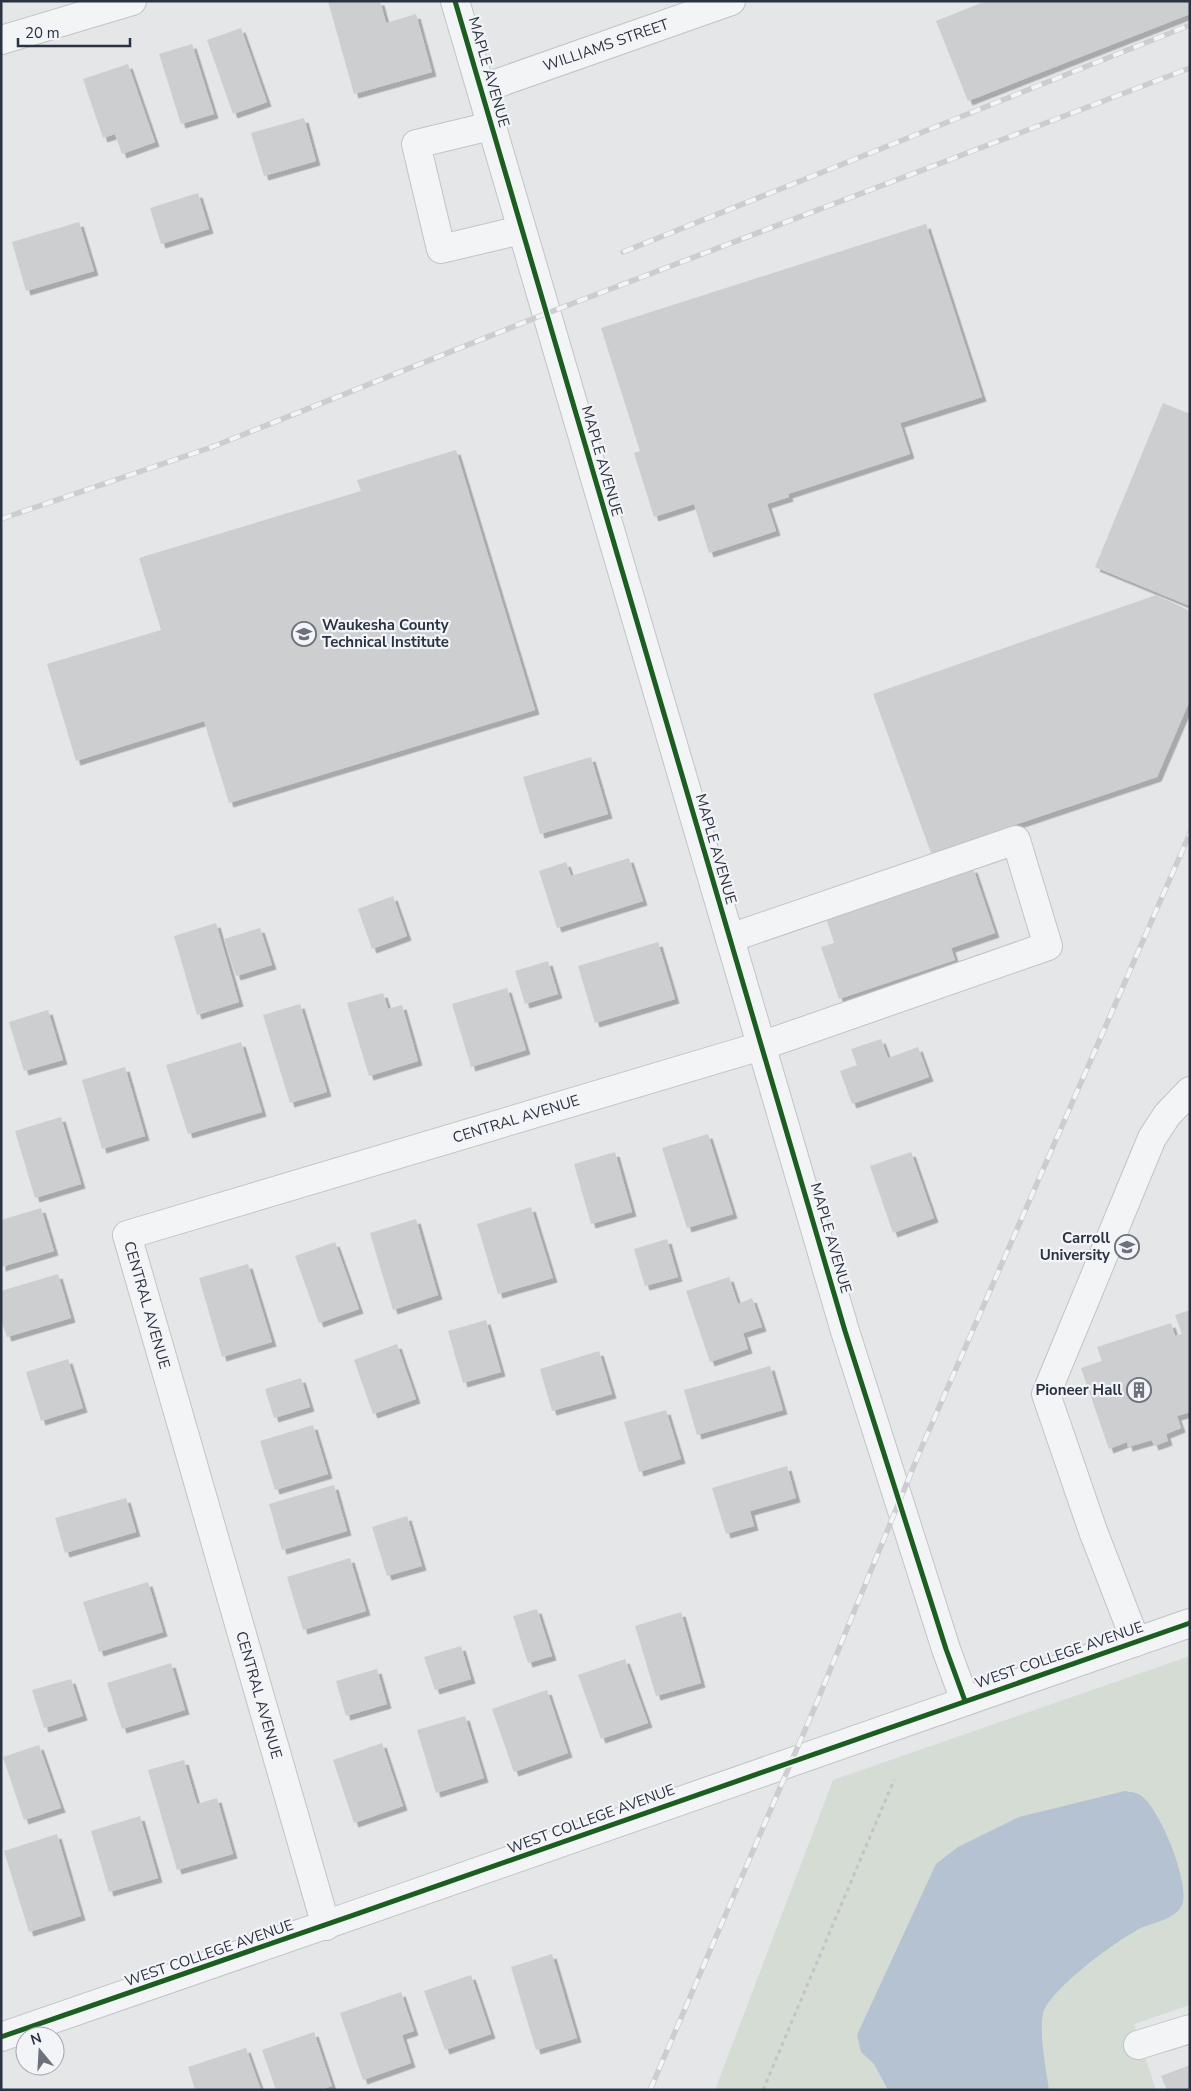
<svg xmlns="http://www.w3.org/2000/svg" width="1191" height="2091" viewBox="0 0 1191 2091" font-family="'Nunito Sans',sans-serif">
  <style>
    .green { fill: #d4dcd4 }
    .water { fill: #b4c2d1 }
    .building { fill: #ccced0; filter: url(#shadow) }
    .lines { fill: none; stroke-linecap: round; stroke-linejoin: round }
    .minor-casing { stroke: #c2c4c6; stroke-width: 30 }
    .path { stroke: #c3c4c8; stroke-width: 3; stroke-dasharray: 4 4; stroke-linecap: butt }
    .minor { stroke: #f3f4f5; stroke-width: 28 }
    .rail-casing { stroke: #cccdd0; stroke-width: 5.5 }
    .rail { stroke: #f2f4f7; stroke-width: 4; stroke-dasharray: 11; stroke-linecap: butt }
    .cycleway-casing { stroke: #f2f4f7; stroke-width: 8 }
    .cycleway { stroke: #1b5e20; stroke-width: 5 }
    .labels { text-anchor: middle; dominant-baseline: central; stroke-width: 4.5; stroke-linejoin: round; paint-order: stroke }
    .street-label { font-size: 15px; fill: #2b3241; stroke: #f2f4f7 }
    .poi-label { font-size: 15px; font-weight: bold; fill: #2b3241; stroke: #f2f4f7; text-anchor: end }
  </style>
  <defs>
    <filter id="shadow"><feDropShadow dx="4.5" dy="4.5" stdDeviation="0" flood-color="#0004"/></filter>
  </defs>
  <rect width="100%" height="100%" fill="#e4e6e8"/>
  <!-- green -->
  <polygon class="green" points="1190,1656 1190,2005 1134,2024 1156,2090 715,2090 833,1780"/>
  <!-- water -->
  <path class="water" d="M1125 1791C1129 1792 1136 1792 1140 1795 1159 1806 1191 1884 1182 1905 1177 1918 1154 1923 1143 1927 1121 1937 1048 1990 1043 2014 1039 2035 1046 2068 1049 2090H888L874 2064 861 2052 857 2035 936 1864 958 1847 1019 1817Z"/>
  <!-- building -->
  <g class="building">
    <polygon points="328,1 380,1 386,23 416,14 432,72 354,94"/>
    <polygon points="986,1 1190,1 1190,14 968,101 936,21"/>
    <polygon points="241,28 267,102 233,114 207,40"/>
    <polygon points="192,44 214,114 181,124 159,54"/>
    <polygon points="128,64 155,142 122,154 115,134 103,138 83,79"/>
    <polygon points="304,118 316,161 264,176 251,133"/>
    <polygon points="198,193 209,229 161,244 150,208"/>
    <polygon points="79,222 94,271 26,291 12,242"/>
    <polygon points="926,224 982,397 900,423 910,454 788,494 789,497 767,504 776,531 709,553 694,504 654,517 634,453 640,451 601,328"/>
    <polygon points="1163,403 1190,414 1190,606 1095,567"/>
    <polygon points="456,450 535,710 229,803 204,721 76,761 47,664 161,630 139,558 361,491 357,480"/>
    <polygon points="1156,595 1190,611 1190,700 1157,777 931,853 873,694"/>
    <polygon points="591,757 608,814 540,834 523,777"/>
    <polygon points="629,858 643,901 557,928 539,871 566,862 571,876"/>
    <polygon points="973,868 995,933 951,948 955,960 839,999 821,947 834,943 824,911"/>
    <polygon points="393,896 407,936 372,949 358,909"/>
    <polygon points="216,923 239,1002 197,1015 174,936"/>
    <polygon points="260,928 272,965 236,976 224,939"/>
    <polygon points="658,942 675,999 595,1023 578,966"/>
    <polygon points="548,961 558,994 525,1004 515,971"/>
    <polygon points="507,988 526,1050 471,1067 452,1004"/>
    <polygon points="383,993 388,1009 402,1005 418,1061 369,1076 347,1003"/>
    <polygon points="300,1004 327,1092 290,1103 263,1015"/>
    <polygon points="48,1010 63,1060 24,1071 9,1022"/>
    <polygon points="881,1039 888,1058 918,1047 929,1077 852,1104 840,1071 857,1065 851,1049"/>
    <polygon points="241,1042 262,1112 188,1134 166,1065"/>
    <polygon points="125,1067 145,1136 102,1149 82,1080"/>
    <polygon points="61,1117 81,1184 35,1198 15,1131"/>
    <polygon points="708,1134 733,1214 687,1228 662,1148"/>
    <polygon points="615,1152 632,1212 591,1224 574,1164"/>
    <polygon points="911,1152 934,1218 893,1233 870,1166"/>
    <polygon points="531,1207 553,1278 498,1294 477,1224"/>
    <polygon points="41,1208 54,1251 1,1267 1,1220"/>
    <polygon points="416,1219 438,1295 393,1310 370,1233"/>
    <polygon points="667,1239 678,1277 645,1286 634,1249"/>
    <polygon points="335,1242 359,1309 319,1323 295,1256"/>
    <polygon points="248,1264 272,1342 222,1357 199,1278"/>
    <polygon points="58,1274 71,1318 7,1337 1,1319 1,1291"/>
    <polygon points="729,1277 738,1304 752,1298 762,1327 743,1333 748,1349 710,1362 686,1291"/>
    <polygon points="1190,1310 1190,1412 1177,1416 1181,1428 1166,1434 1168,1441 1154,1446 1152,1440 1128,1447 1127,1442 1109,1449 1081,1368 1102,1361 1097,1347 1171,1323 1175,1336 1182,1334 1175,1315"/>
    <polygon points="486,1320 501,1372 463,1383 448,1331"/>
    <polygon points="397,1344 416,1399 373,1414 354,1360"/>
    <polygon points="599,1351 612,1394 552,1411 540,1369"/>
    <polygon points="68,1359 83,1408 41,1421 26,1372"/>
    <polygon points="770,1366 783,1410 697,1435 684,1390"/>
    <polygon points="301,1378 310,1407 274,1418 265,1389"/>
    <polygon points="666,1410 681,1459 639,1472 624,1422"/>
    <polygon points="313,1425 328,1474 275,1490 260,1441"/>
    <polygon points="787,1466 796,1498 750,1511 754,1526 726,1534 712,1488"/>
    <polygon points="334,1485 347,1531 282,1550 269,1504"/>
    <polygon points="126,1498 136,1532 65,1553 55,1518"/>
    <polygon points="407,1516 422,1566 387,1576 372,1527"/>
    <polygon points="350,1558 366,1611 303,1630 287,1577"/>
    <polygon points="148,1582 163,1632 99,1652 83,1602"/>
    <polygon points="537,1609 552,1656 528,1663 513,1616"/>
    <polygon points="681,1612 701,1683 656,1696 635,1626"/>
    <polygon points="461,1646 471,1679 435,1690 424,1657"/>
    <polygon points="625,1659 648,1723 601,1739 578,1675"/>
    <polygon points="171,1663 185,1710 122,1729 107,1683"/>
    <polygon points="377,1669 387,1704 346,1716 336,1681"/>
    <polygon points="71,1679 83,1716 44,1728 32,1690"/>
    <polygon points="547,1690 568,1753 514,1772 492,1709"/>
    <polygon points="465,1716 484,1778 436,1793 417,1730"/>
    <polygon points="382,1743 403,1806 354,1823 333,1760"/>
    <polygon points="39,1745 61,1808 24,1820 3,1757"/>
    <polygon points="184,1760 197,1804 217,1798 233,1854 177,1870 148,1770"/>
    <polygon points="140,1816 158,1878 109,1892 91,1831"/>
    <polygon points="57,1834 81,1916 29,1932 4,1851"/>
    <polygon points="552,1954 577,2038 536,2050 511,1967"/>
    <polygon points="471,1975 491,2034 445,2050 424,1991"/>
    <polygon points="401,1992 414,2031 402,2035 411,2063 363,2080 340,2013"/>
    <polygon points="314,2032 332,2086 320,2090 276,2090 262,2050"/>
    <polygon points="246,2048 261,2090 195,2090 188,2067"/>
    <polygon points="1190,2065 1190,2090 1167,2090 1161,2076"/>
  </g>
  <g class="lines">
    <defs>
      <g id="minor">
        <polyline points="455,1 845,1331 946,1649 965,1701"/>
        <polyline points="1,40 132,1"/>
        <polyline points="481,89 731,1"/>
        <polyline points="491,126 416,144 441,249 521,230"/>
        <polyline points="1136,1642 1093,1531 1046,1394 1152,1138 1167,1115 1190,1091"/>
        <polyline points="326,1926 127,1235 761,1046 1048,946 1016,840 730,938"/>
        <path d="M1 2037C398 1901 793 1760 1190 1623"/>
        <polyline points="1138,2045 1190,2029"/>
      </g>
    </defs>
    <!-- minor casing -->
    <use href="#minor" class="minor-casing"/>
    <!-- path -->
    <polyline class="path" points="763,2090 894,1780"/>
    <!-- minor -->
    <use href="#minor" class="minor"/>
    <defs>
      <g id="rail">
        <polyline points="623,252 1190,25"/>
        <polyline points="1,519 212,447 545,314 1190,68"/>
        <polyline points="650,2090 817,1702 920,1451 1190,833"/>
      </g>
    </defs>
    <!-- rail casing -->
    <use href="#rail" class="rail-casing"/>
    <!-- rail -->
    <use href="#rail" class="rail"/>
    <defs>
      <g id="cycleway">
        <polyline points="455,1 845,1331 946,1649 965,1701"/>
        <path d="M1 2037C398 1901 793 1760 1190 1623"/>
      </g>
    </defs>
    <!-- cycleway casing -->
    <use href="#cycleway" class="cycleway-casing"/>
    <!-- cycleway -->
    <use href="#cycleway" class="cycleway"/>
  </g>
  <!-- icons -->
  <defs>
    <symbol id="university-ring" viewBox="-11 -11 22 22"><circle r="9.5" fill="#f2f4f7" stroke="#6c717b" stroke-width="1.5"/><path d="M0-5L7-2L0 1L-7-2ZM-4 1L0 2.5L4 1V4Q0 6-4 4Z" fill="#6c717b"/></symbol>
    <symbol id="building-ring" viewBox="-11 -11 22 22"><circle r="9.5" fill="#f2f4f7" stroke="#6c717b" stroke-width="1.5"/><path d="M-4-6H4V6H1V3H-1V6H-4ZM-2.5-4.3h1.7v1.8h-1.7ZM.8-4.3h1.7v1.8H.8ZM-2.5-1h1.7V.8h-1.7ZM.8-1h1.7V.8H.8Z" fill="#6c717b"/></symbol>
  </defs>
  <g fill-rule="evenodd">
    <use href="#university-ring" x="290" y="620" width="28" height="28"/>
    <use href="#university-ring" x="1113" y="1233" width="28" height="28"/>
    <use href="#building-ring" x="1125" y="1376" width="28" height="28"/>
  </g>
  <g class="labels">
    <!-- street labels -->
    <g class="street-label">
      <text transform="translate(606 45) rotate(-19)">WILLIAMS STREET</text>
      <text transform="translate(489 72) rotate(74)">MAPLE AVENUE</text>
      <text transform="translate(602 461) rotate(74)">MAPLE AVENUE</text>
      <text transform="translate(716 849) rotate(74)">MAPLE AVENUE</text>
      <text transform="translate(516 1119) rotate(-17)">CENTRAL AVENUE</text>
      <text transform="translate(831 1238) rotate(74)">MAPLE AVENUE</text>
      <text transform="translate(147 1305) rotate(74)">CENTRAL AVENUE</text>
      <text transform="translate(1059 1655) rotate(-19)">WEST COLLEGE AVENUE</text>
      <text transform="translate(259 1695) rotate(74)">CENTRAL AVENUE</text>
      <text transform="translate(591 1819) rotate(-20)">WEST COLLEGE AVENUE</text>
      <text transform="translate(209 1953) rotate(-19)">WEST COLLEGE AVENUE</text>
    </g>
    <!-- poi labels -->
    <g class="poi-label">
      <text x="322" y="625" text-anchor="start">Waukesha County<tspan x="322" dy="17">Technical Institute</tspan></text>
      <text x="1110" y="1238">Carroll<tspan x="1110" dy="17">University</tspan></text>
      <text x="1122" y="1390">Pioneer Hall</text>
    </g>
  </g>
  <!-- border -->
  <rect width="1191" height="2091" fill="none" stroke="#2b3241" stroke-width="5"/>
  <!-- north arrow -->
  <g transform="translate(40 2051) rotate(342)"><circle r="24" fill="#f2f4f7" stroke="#a2a6ae"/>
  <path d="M0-4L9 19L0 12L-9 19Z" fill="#6c717b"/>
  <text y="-8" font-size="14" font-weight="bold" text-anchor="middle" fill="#2b3241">N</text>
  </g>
  <!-- scale -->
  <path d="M18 38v8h112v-8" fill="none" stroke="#2b3241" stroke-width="2.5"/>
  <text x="25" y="38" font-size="15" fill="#2b3241" stroke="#f2f4f7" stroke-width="4" paint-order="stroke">20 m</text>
</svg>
